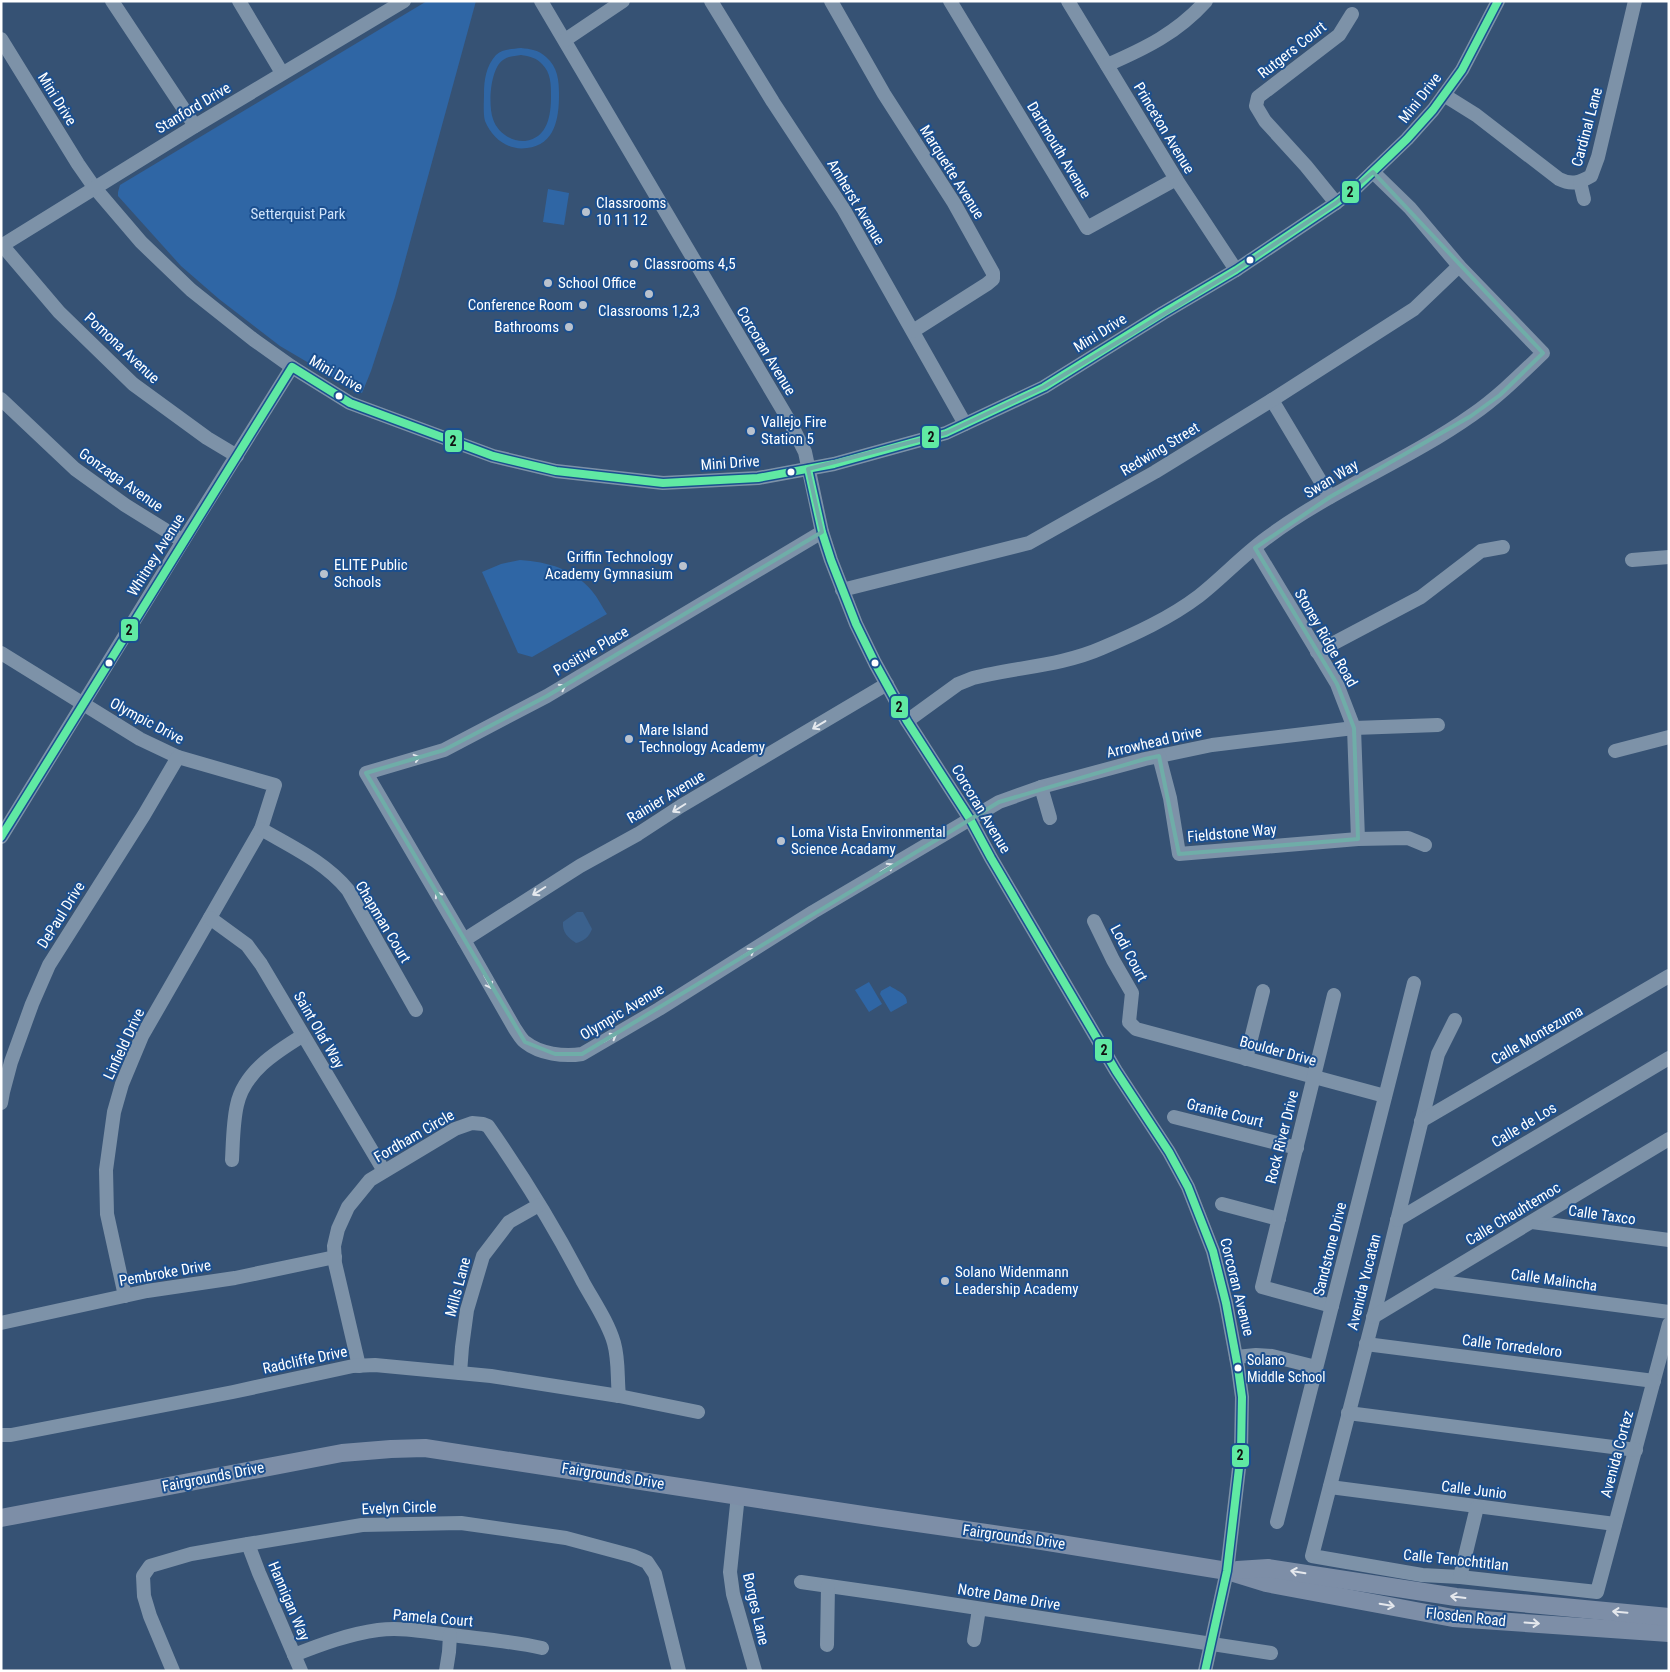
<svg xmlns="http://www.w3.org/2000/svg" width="1670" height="1672" viewBox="0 0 1670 1672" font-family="'Roboto Condensed',sans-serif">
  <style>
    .green { fill: #2f66a5; fill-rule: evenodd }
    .water { fill: #3b618d }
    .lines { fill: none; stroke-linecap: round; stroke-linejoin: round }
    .minor { stroke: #7d92a8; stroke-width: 14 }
    .major { stroke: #7d8ea7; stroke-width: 18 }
    .bus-1-casing { stroke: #1b4f8f; stroke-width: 11 }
    .bus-1 { stroke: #60e9a3; stroke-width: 8 }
    .oneway { stroke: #e5e9ee }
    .oneway2 { stroke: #e5e8ed }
    .marked { fill: none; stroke: #6fada8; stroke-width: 4; stroke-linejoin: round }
    .poi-dot { fill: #b9c2ce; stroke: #1b4f8f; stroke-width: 2 }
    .bus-dot { fill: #fff; stroke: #1b4f8f; stroke-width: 2 }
    .labels { text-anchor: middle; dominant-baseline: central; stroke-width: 4; stroke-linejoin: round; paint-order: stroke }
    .bus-label { font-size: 14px; fill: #fff; stroke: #1b4f8f; text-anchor: start }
    .street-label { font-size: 15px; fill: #fff; stroke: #1b4f8f }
    .poi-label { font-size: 15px; fill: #fff; stroke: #1b4f8f; text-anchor: start }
    .park-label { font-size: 15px; fill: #cfe3fa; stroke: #1b4f8f }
    .line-badge { stroke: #1b4f8f; stroke-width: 2 }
    .pale-badge-label { font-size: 14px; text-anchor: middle; font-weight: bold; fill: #111 }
  </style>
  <rect width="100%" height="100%" fill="#365274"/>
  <!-- green -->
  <g class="green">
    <polygon points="427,1 476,1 395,297 371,371 362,393 353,389 280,346 219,299 181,266 118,196 118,192 120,185"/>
    <path d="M521 48C530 49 539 50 546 57 558 67 559 81 559 95 559 118 555 145 527 148 508 151 492 138 485 121 483 114 484 102 484 94 484 80 486 66 496 55 502 49 513 49 521 48ZM521 55C529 56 537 58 542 64 551 73 551 84 551 96 551 115 548 138 525 141 511 142 497 132 493 119 488 105 490 69 503 60 508 56 515 56 521 55Z"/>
    <polygon points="548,189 569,193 564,225 543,222"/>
    <path d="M520 560C548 562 574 569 592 591 598 598 602 607 607 614L532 657 518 653 482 572 501 564Z"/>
    <polygon points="869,982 882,1004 869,1012 855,990"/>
    <path d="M890 986C897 991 907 993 907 1003L891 1012 890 1011 880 994 881 991Z"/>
  </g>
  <!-- water -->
  <path class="water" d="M577 912H583L592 929C589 937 584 941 576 943 568 938 562 932 563 922Z"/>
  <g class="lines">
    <!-- minor -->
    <g class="minor">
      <polyline points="112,1 195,126"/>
      <polyline points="239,1 282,73"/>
      <polyline points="541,1 791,424 805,452 822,532 831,560 856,624 875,663 907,721 970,819 991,858 1116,1071 1169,1152 1188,1187 1213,1251 1226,1303 1238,1368 1242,1397 1241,1451 1227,1571 1205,1671"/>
      <polyline points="711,1 773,102 844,210 965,424"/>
      <polyline points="831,1 884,94 954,203 993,273 993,279 987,284 913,331"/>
      <polyline points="950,1 1087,228 1176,179"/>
      <polyline points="1068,1 1176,179 1236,270"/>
      <polyline points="1,39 78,164 94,187 141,242 191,290 254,340 292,367 350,403 493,456 556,471 663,483 758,478 834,464 946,433 1044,387 1163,313 1236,270 1336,203 1357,187 1407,139 1433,110 1462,70 1498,1"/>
      <polyline points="565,40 623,1"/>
      <path d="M1107 65C1146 48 1177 33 1206 1"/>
      <path d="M1444 95 1476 115 1559 179C1571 185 1579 183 1591 176L1598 157 1635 1"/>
      <polyline points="1580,182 1584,199"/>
      <polyline points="1336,203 1306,166 1265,121 1256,106 1258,97 1339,35 1352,14"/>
      <polyline points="2,245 59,312 133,384 207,438 237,456"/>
      <polyline points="1,246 195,126 404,1"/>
      <polyline points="1,399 75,469 125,505 183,541"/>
      <polyline points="1272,400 1330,497"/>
      <path d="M822 532 547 696 444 750 366 773 464 940 515 1029C518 1033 521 1039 525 1042 540 1054 564 1057 582 1054L659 1009 813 912 999 802 1041 787 1145 759 1212 745 1354 728 1438 725"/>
      <polyline points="1255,548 1337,684 1354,728 1358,839"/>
      <polyline points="1632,560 1669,557"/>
      <polyline points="842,590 1029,543 1155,472 1272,400 1414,309 1459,266"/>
      <polyline points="1317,652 1421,597 1481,551 1503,547"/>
      <polyline points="1,653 140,739 178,757 275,785 261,829 142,1036 122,1084 114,1112 106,1170 107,1214 125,1296"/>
      <path d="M907 721 958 684 973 678C1016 667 1061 666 1102 648 1135 634 1170 618 1199 596 1222 578 1243 555 1268 537 1331 490 1407 461 1472 415 1498 397 1520 375 1543 353L1459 266 1410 208 1373 172"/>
      <polyline points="1615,751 1669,737"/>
      <polyline points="1159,756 1170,798 1179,854 1358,839 1408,838 1425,845"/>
      <polyline points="1041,787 1050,818"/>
      <path d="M261 829C292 847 325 862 348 890L416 1010"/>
      <polyline points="1,837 183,541 292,367"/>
      <polyline points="210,918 247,945 261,964 384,1171"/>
      <polyline points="1094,921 1113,960 1132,993 1129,1022 1136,1029 1385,1096"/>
      <polyline points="464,940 580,866 638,834 681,806 887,684"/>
      <polyline points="1455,1020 1438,1054 1373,1319 1312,1556 1422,1575 1460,1577 1597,1592 1669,1324"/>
      <polyline points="1246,1059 1263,991"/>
      <polyline points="1,1103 3,1092 11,1062 32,1004 49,965 144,815 178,757"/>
      <polyline points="1174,1117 1297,1148"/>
      <polyline points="1421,1121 1669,976"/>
      <path d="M232 1160C233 1142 233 1122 237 1105 244 1072 276 1052 302 1036"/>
      <polyline points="1222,1204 1279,1219"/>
      <polyline points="1397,1220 1669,1058"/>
      <polyline points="1532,1222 1669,1240"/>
      <polyline points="1434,1281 1669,1312"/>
      <polyline points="1332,1306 1262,1287 1334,995"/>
      <polyline points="1373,1317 1669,1139"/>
      <polyline points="1,1323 147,1291 235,1278 335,1257"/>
      <polyline points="1366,1344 1654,1381"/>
      <polyline points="1236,1357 1256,1355 1272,1356 1316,1367"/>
      <path d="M359 1366 335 1263 334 1246 338 1229 348 1207 370 1180 455 1129 472 1123 483 1124 488 1126C523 1176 555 1228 583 1282 594 1302 608 1322 614 1343 619 1361 617 1378 619 1396"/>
      <polyline points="460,1373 462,1347 467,1310 483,1256 509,1222 539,1205"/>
      <polyline points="1348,1413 1636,1450"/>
      <polyline points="1,1435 11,1435 233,1392 353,1366 375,1365 491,1376 619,1396 698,1412"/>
      <polyline points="1330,1487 1615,1524"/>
      <polyline points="738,1495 730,1572 733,1594 755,1671"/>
      <polyline points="1277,1522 1414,983"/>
      <polyline points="248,1544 259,1573 301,1671"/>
      <polyline points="1460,1577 1477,1507"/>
      <polyline points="801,1582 892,1595 1271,1653"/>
      <polyline points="974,1640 979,1609"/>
      <polyline points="827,1645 828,1586"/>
      <path d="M294 1655C322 1644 349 1634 378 1630 403 1627 426 1632 451 1635 482 1639 511 1641 542 1648"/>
      <polyline points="173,1671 150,1616 144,1596 143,1576 150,1566 191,1554 248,1544 362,1525 461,1523 566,1538 633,1556 647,1562 655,1574 679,1671"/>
      <polyline points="446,1671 449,1652 450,1635"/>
    </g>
    <!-- major -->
    <g class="major">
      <polyline points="1,1518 342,1453 391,1449 425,1448 876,1517 1042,1541 1227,1571 1266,1583 1453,1618 1669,1633"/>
      <polyline points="1237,1570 1268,1568 1456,1597 1669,1617"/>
    </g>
    <defs>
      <g id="bus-1">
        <polyline points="808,469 822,532 831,560 856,624 875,663 907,721 970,819 991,858 1116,1071 1169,1152 1188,1187 1213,1251 1226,1303 1238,1368 1242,1397 1241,1451 1227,1571 1205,1671"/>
        <polyline points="1,837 292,367 350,403 493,456 556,471 663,483 758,478 834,464 946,433 1044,387 1163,313 1236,270 1336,203 1357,187 1407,139 1433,110 1462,70 1498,1"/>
      </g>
    </defs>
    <!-- bus-1 casing -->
    <use href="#bus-1" class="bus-1-casing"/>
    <!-- bus-1 -->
    <use href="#bus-1" class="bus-1"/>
  </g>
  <!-- one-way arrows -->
  <defs><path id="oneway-shaft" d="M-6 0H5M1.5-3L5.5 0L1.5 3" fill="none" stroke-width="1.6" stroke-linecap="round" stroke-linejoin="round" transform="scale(1.25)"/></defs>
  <g class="oneway">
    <use href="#oneway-shaft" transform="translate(559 689) rotate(-30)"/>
    <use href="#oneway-shaft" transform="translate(819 725) rotate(149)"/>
    <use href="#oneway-shaft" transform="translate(413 759) rotate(-18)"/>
    <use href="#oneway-shaft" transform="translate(679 808) rotate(148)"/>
    <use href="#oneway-shaft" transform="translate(887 868) rotate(-31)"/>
    <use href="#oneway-shaft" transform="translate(539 891) rotate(148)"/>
    <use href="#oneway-shaft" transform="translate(440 898) rotate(-121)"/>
    <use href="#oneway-shaft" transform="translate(748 953) rotate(-32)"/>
    <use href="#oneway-shaft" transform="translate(488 982) rotate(61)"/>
    <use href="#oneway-shaft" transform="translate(610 1038) rotate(-31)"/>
  </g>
  <g class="oneway2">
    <use href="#oneway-shaft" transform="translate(1298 1572) rotate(-171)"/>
    <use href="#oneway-shaft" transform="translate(1458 1597) rotate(-173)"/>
    <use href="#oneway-shaft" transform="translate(1387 1605) rotate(10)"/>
    <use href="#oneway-shaft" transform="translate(1620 1612) rotate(-175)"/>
    <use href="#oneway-shaft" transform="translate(1532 1623) rotate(4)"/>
  </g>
  <!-- marked area -->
  <path class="marked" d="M1373 172 1543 353 1500 395 1471 416 1330 497 1255 548 1337 684 1354 728 1358 839 1179 854 1159 756 1145 759 999 802 582 1054H555L525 1042 366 773 444 750 547 696 822 532 808 469 946 433 1044 387 1236 270 1336 203Z"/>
  <!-- markers -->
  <g class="poi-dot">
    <circle cx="586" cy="212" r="5"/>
    <circle cx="634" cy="264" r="5"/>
    <circle cx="548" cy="283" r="5"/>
    <circle cx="649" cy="294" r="5"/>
    <circle cx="583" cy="305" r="5"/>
    <circle cx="569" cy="327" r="5"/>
    <circle cx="751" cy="431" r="5"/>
    <circle cx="683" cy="566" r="5"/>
    <circle cx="324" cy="574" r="5"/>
    <circle cx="629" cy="739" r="5"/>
    <circle cx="781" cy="841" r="5"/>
    <circle cx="945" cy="1281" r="5"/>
  </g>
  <g class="bus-dot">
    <circle cx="1250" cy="260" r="4.5"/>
    <circle cx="339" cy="396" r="4.5"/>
    <circle cx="791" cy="472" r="4.5"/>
    <circle cx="109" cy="663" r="4.5"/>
    <circle cx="875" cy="663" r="4.5"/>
    <circle cx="1238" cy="1368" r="4.5"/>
  </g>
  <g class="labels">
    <!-- bus labels -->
    <g class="bus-label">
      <text x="1247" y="1360">Solano<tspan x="1247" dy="17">Middle School</tspan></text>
    </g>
    <!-- street labels -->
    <g class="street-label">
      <text transform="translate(1292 50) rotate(-38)">Rutgers Court</text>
      <text transform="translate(1420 98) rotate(-52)">Mini Drive</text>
      <text transform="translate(57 99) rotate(58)">Mini Drive</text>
      <text transform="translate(193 108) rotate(-31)">Stanford Drive</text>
      <text transform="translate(1587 127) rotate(-75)">Cardinal Lane</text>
      <text transform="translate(1164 128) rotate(59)">Princeton Avenue</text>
      <text transform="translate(1059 150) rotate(59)">Dartmouth Avenue</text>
      <text transform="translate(952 172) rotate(58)">Marquette Avenue</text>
      <text transform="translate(856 202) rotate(59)">Amherst Avenue</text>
      <text transform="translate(1100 333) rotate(-32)">Mini Drive</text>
      <text transform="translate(122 348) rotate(43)">Pomona Avenue</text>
      <text transform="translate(766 351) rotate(59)">Corcoran Avenue</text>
      <text transform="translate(336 374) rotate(30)">Mini Drive</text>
      <text transform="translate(1160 449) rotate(-31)">Redwing Street</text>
      <text transform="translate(730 463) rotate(-4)">Mini Drive</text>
      <text transform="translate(1331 479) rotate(-31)">Swan Way</text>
      <text transform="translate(121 480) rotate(35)">Gonzaga Avenue</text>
      <text transform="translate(156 555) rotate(-58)">Whitney Avenue</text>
      <text transform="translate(1326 638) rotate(60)">Stoney Ridge Road</text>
      <text transform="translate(591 651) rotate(-30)">Positive Place</text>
      <text transform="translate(147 721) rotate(28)">Olympic Drive</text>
      <text transform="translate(1154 742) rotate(-13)">Arrowhead Drive</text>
      <text transform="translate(666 797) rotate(-31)">Rainier Avenue</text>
      <text transform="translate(981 809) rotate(59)">Corcoran Avenue</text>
      <text transform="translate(1232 833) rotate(-5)">Fieldstone Way</text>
      <text transform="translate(61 915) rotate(-58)">DePaul Drive</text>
      <text transform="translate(383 922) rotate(59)">Chapman Court</text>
      <text transform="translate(1129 953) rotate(62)">Lodi Court</text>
      <text transform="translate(622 1012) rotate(-31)">Olympic Avenue</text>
      <text transform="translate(319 1030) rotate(60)">Saint Olaf Way</text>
      <text transform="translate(1537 1035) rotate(-30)">Calle Montezuma</text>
      <text transform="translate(124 1044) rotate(-65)">Linfield Drive</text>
      <text transform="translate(1278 1051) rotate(15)">Boulder Drive</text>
      <text transform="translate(1225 1113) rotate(14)">Granite Court</text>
      <text transform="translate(1524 1125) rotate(-31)">Calle de Los</text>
      <text transform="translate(414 1136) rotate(-30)">Fordham Circle</text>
      <text transform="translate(1282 1137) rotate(-76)">Rock River Drive</text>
      <text transform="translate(1513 1214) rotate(-31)">Calle Chauhtemoc</text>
      <text transform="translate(1602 1215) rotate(8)">Calle Taxco</text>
      <text transform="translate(1330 1249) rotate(-76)">Sandstone Drive</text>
      <text transform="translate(165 1273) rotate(-10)">Pembroke Drive</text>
      <text transform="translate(1554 1280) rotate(8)">Calle Malincha</text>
      <text transform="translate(1364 1282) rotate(-76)">Avenida Yucatan</text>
      <text transform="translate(458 1287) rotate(-75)">Mills Lane</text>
      <text transform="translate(1237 1287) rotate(76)">Corcoran Avenue</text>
      <text transform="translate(1512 1346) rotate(7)">Calle Torredeloro</text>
      <text transform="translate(305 1360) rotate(-12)">Radcliffe Drive</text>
      <text transform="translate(1617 1454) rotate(-75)">Avenida Cortez</text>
      <text transform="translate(613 1476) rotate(9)">Fairgrounds Drive</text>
      <text transform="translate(213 1477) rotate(-11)">Fairgrounds Drive</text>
      <text transform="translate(1474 1490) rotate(7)">Calle Junio</text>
      <text transform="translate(399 1508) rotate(-2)">Evelyn Circle</text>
      <text transform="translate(1014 1537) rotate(8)">Fairgrounds Drive</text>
      <text transform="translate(1456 1560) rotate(6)">Calle Tenochtitlan</text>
      <text transform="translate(1009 1597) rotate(9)">Notre Dame Drive</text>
      <text transform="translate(289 1601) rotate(67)">Hannigan Way</text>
      <text transform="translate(756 1609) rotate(77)">Borges Lane</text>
      <text transform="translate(1466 1617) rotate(6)">Flosden Road</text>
      <text transform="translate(433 1618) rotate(5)">Pamela Court</text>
    </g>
    <!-- poi labels -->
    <g class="poi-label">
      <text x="596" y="203">Classrooms<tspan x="596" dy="17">10 11 12</tspan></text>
      <text x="644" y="264">Classrooms 4,5</text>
      <text x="558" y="283">School Office</text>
      <text x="573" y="305" text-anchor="end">Conference Room</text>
      <text x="649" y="311" text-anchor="middle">Classrooms 1,2,3</text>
      <text x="559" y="327" text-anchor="end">Bathrooms</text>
      <text x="761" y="422">Vallejo Fire<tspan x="761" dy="17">Station 5</tspan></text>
      <text x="673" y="557" text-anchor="end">Griffin Technology<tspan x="673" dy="17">Academy Gymnasium</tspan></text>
      <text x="334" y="565">ELITE Public<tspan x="334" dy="17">Schools</tspan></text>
      <text x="639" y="730">Mare Island<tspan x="639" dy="17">Technology Academy</tspan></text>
      <text x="791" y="832">Loma Vista Environmental<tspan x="791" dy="17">Science Acadamy</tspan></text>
      <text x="955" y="1272">Solano Widenmann<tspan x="955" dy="17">Leadership Academy</tspan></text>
    </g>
    <!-- park labels -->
    <g class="park-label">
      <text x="298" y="214">Setterquist Park</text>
    </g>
  </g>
  <g class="line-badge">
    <rect x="1341" y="180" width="19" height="24" rx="5" fill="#60e9a3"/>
    <rect x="921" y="425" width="19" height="24" rx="5" fill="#60e9a3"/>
    <rect x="444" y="429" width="19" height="24" rx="5" fill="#60e9a3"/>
    <rect x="120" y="618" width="19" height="24" rx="5" fill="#60e9a3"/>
    <rect x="890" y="695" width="19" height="24" rx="5" fill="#60e9a3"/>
    <rect x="1094" y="1038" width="19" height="24" rx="5" fill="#60e9a3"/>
    <rect x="1231" y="1444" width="19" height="24" rx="5" fill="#60e9a3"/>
  </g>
  <g class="pale-badge-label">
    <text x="1350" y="197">2</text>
    <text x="931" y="442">2</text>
    <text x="453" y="446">2</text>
    <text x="129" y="635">2</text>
    <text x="899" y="712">2</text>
    <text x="1104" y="1055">2</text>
    <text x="1240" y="1460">2</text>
  </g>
  <!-- border -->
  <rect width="1670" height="1672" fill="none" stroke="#ffffff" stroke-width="5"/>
</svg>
